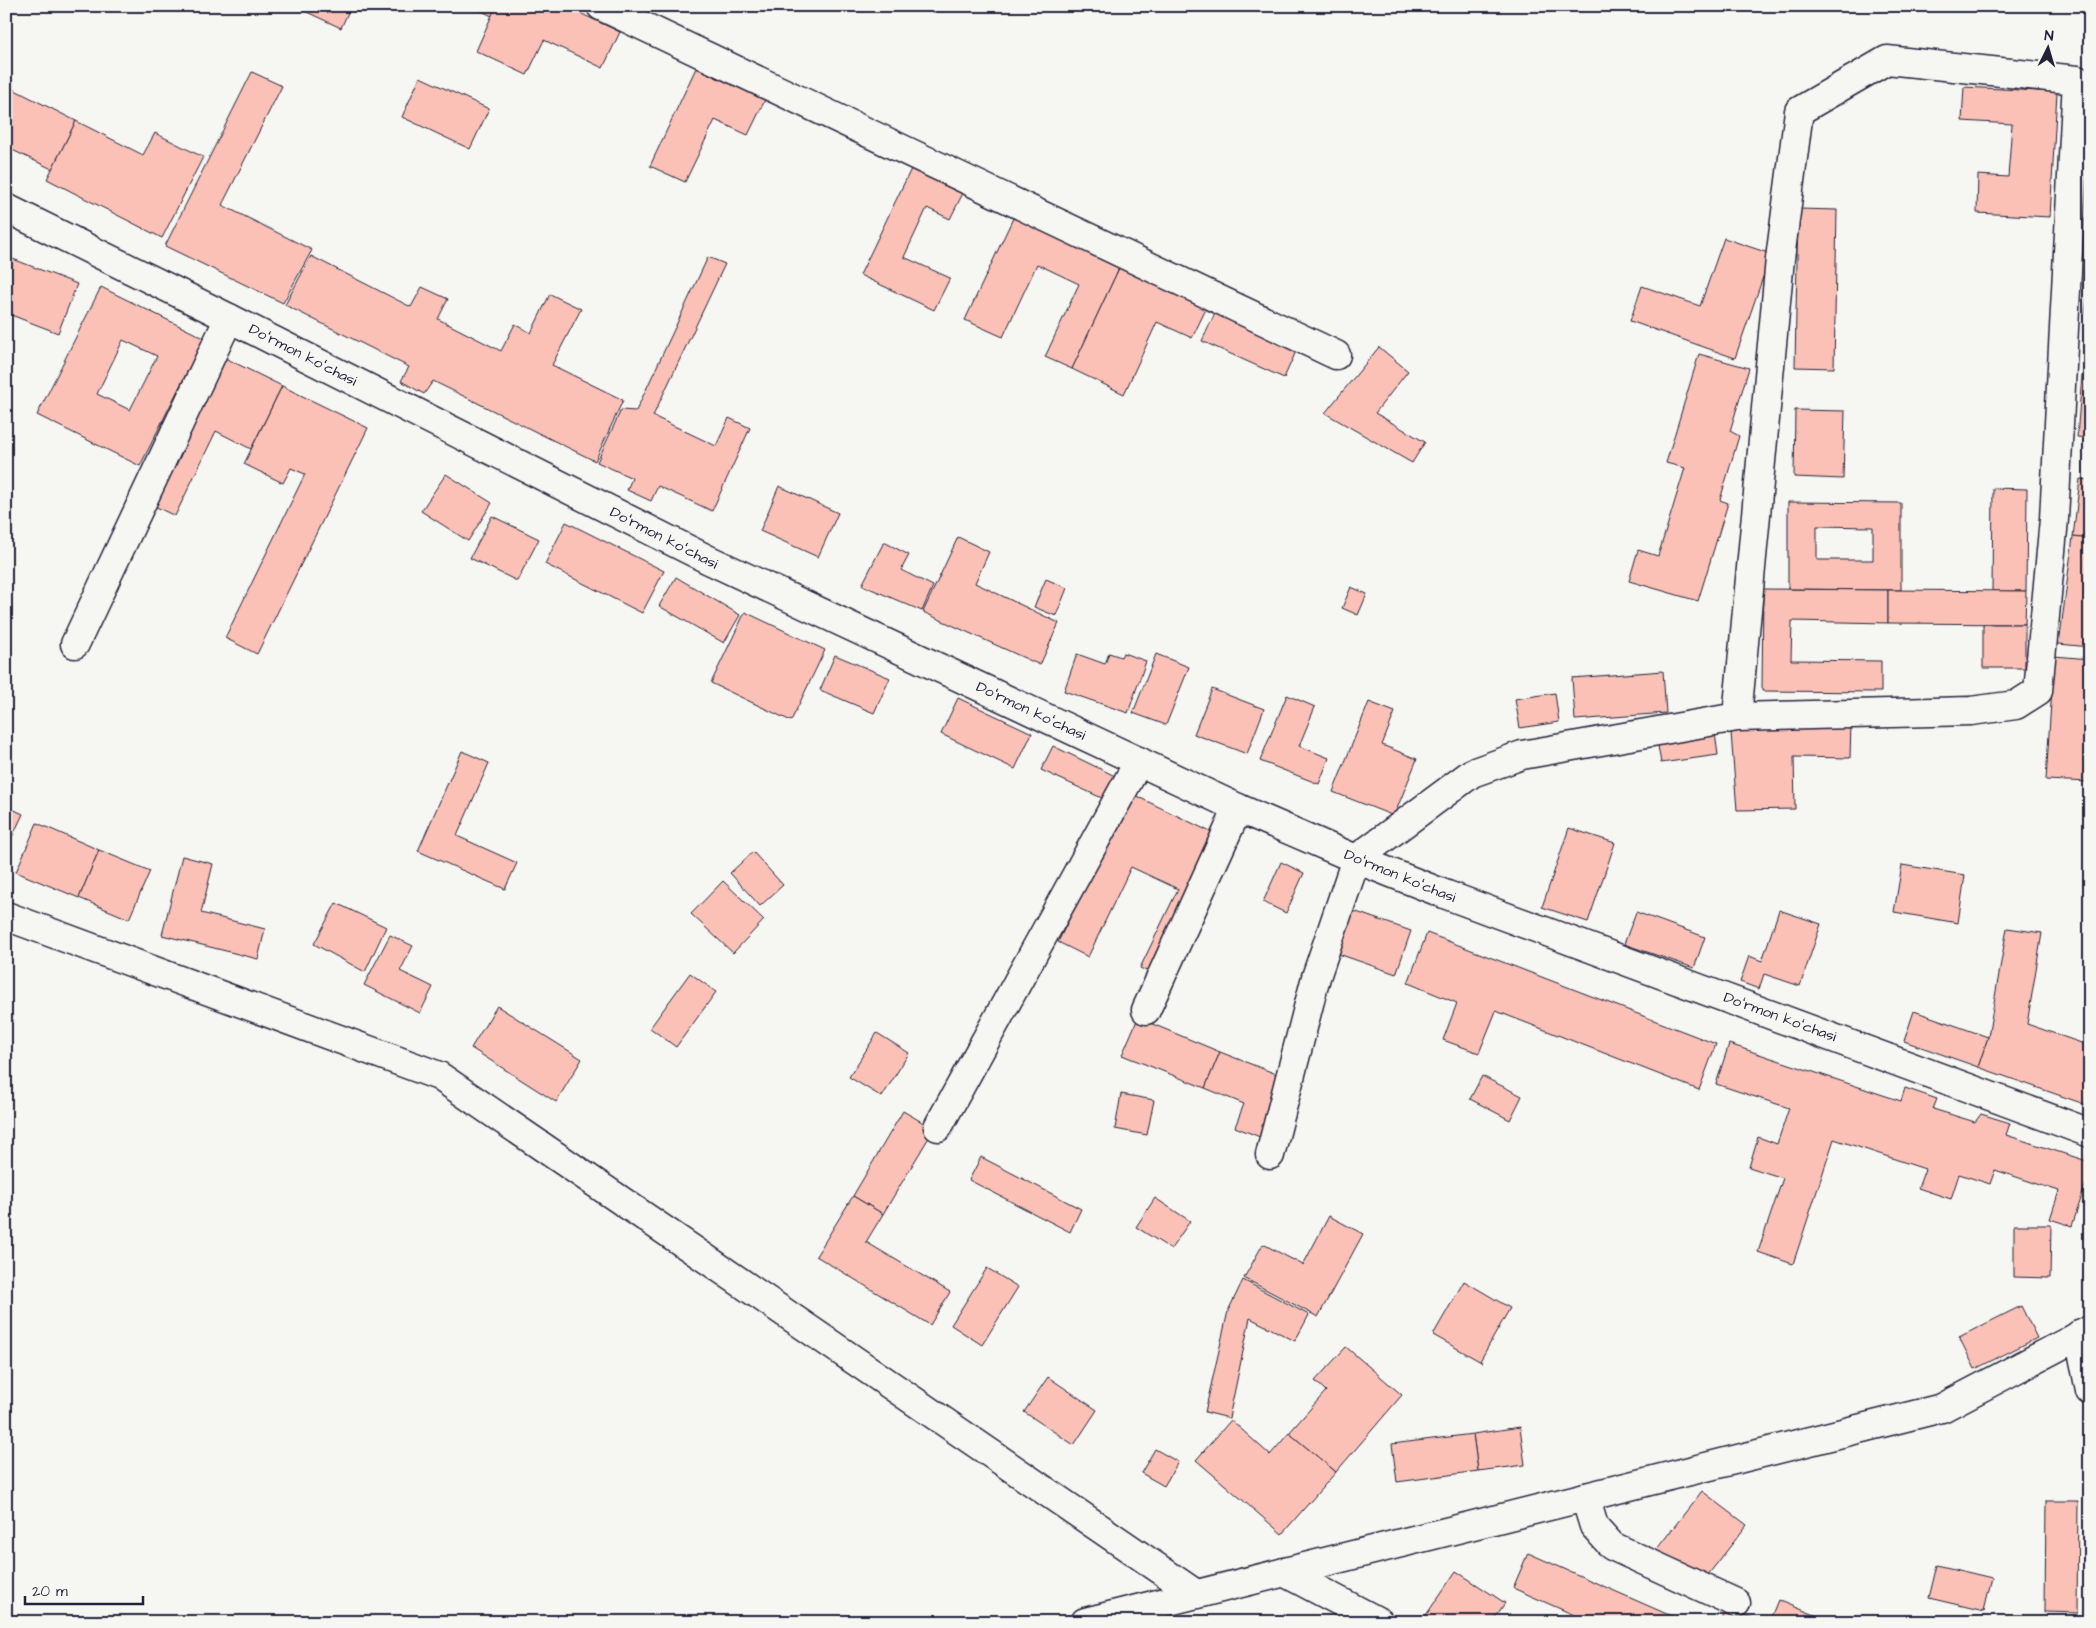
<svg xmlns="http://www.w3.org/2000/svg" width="2096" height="1628" viewBox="0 0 2096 1628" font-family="'Architects Daughter',sans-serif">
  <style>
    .building { fill: #fcc1b6; stroke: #22223b; fill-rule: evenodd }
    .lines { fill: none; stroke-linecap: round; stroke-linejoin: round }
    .minor-casing { stroke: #22223b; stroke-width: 31 }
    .minor { stroke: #f6f6f2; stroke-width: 28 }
    .labels { text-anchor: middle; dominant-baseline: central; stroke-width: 4; stroke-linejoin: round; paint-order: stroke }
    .street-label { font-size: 15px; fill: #22223b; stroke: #f6f6f2 }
  </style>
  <rect width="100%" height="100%" fill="#f6f6f2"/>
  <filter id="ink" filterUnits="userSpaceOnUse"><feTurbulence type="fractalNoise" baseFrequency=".02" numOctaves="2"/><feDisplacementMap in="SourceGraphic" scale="10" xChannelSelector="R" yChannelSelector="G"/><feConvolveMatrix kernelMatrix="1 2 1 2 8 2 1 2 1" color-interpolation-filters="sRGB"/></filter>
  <g filter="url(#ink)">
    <!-- building -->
    <g class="building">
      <polygon points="294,6 351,6 341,28"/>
      <polygon points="471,6 496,6 492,16"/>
      <polygon points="496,6 565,6 620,32 603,68 544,40 527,75 476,51"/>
      <polygon points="696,68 765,100 748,135 715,120 685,182 650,166"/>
      <polygon points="252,72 282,86 222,205 312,250 283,303 165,246"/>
      <polygon points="420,77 489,109 470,149 402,117"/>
      <polygon points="6,86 13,89 6,104"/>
      <polygon points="1964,87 2057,92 2050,217 1977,213 1978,175 2008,177 2012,124 1962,121"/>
      <polygon points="13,89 76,121 52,169 6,147 6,104"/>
      <polygon points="76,121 143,155 155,133 203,157 162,238 47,179"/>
      <polygon points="911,169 963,193 950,219 927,208 904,257 950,278 934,310 860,275"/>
      <polygon points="1798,209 1837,210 1834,368 1795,367"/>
      <polygon points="1014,216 1120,266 1072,369 1045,357 1079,284 1037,264 1003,337 965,320"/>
      <polygon points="1724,238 1771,254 1735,358 1630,321 1642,286 1700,306"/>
      <polygon points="311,256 411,307 422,287 448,299 438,319 501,351 515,324 531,333 550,294 581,309 552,365 623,400 595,461 433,381 424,394 401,381 409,367 285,305"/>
      <polygon points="708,257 725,264 653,416 716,446 729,418 750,428 712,511 658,486 651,501 627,490 632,478 597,462 621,410 636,411"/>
      <polygon points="13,259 77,284 58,333 6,313 6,275"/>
      <polygon points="1120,266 1207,307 1192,338 1157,322 1124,394 1072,369"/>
      <polygon points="2090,269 2090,313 2085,313"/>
      <path d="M101 287 204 338 140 466 37 415ZM123 340 157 356 130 410 97 394Z"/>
      <polygon points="1215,313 1297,349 1284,378 1202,341"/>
      <polygon points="1379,347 1408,371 1375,413 1425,442 1412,463 1325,413"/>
      <polygon points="1699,354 1749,368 1730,431 1739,436 1720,500 1728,503 1698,601 1629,581 1638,550 1658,556 1685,468 1666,463"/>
      <polygon points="219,355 282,386 251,449 216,431 175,516 146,502"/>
      <polygon points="2082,375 2090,375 2090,438 2077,437"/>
      <polygon points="282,386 368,428 257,654 225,638 305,474 291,468 283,483 244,464"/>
      <polygon points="1795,410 1845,411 1843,479 1794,477"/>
      <polygon points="446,474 492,503 468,541 421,511"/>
      <polygon points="2080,479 2090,480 2090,539 2073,537"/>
      <polygon points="779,486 838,513 818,557 760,531"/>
      <polygon points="1993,488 2027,489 2026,591 1992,591"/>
      <path d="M1788 502 1901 503V590L1788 589ZM1817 526 1873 527V560H1817Z"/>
      <polygon points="492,516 539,539 517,581 470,558"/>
      <polygon points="566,522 664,571 642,613 545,564"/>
      <polygon points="958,537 989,552 975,583 1059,623 1040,665 923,612"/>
      <polygon points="2073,537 2090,539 2090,647 2059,644"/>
      <polygon points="884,542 909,555 901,570 933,586 922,611 862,585"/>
      <polygon points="676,577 740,615 724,643 659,606"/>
      <polygon points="1046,579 1067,588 1056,616 1034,607"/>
      <polygon points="1351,587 1367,594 1358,615 1342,608"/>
      <polygon points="1763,589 1888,590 1888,623 1792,621 1791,660 1881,661 1881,692 1762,691"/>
      <polygon points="1888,590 2026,591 2025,624 1888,623"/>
      <polygon points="745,612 825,650 791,721 711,683"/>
      <rect x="1983" y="624" width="42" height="44"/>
      <polygon points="1109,653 1121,657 1123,653 1146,661 1128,713 1064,691 1077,654 1105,664"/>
      <polygon points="1156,654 1189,667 1166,725 1133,713"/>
      <polygon points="835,655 890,678 874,713 820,690"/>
      <polygon points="2054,656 2090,659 2090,782 2046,780"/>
      <polygon points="1663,671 1666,713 1575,720 1572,678"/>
      <polygon points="1212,689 1264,709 1247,754 1194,734"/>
      <polygon points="1555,693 1559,722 1520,728 1515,699"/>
      <polygon points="1287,695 1315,707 1299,746 1329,758 1319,784 1260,761"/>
      <polygon points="958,698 1032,733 1015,769 941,734"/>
      <polygon points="1369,702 1395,712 1382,745 1417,759 1394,816 1333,792"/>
      <polygon points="1730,720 1851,723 1850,758 1794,757 1795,809 1737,810"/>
      <polygon points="1714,726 1718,755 1661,763 1656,734"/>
      <polygon points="1053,746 1115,776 1104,799 1041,770"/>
      <polygon points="462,751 489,763 457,836 517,863 505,889 418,851"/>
      <polygon points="1130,793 1223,838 1157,976 1140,968 1178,889 1131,867 1088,957 1058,942"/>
      <polygon points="6,806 23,814 6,850"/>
      <polygon points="37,823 99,850 79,898 16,872"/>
      <polygon points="1569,828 1615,843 1588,922 1542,907"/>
      <polygon points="99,850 150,871 129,919 79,898"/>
      <polygon points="753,852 783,885 760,906 730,873"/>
      <polygon points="182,856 213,864 201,913 265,929 258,959 162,935"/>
      <polygon points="1281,862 1304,873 1286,913 1263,902"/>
      <polygon points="1902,865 1965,875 1958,923 1894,912"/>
      <polygon points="723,881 764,920 733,953 691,914"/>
      <polygon points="336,903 386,927 365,972 314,944"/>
      <polygon points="1345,908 1411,931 1396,974 1330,951"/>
      <polygon points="1779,910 1821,924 1800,986 1764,974 1759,989 1740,982 1749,956 1762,961"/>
      <polygon points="1636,912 1705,937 1694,968 1624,944"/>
      <polygon points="2007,928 2042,933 2027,1024 2090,1046 2090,1106 1978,1067 1988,1037"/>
      <polygon points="1427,933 1716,1044 1699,1090 1496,1011 1479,1053 1443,1040 1457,1003 1408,983"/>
      <polygon points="390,935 413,946 400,971 433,987 420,1013 364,985"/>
      <polygon points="690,973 716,992 676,1047 650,1028"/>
      <polygon points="497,1006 582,1059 556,1102 471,1048"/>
      <polygon points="1914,1011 1988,1037 1978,1067 1904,1041"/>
      <polygon points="1138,1018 1220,1052 1205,1088 1122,1055"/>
      <polygon points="877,1033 909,1053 882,1097 849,1077"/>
      <polygon points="1729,1044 1901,1101 1905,1088 1937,1099 1933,1109 1975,1122 1981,1114 2010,1123 2006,1135 2090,1162 2090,1171 2072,1226 2050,1219 2059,1191 1995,1170 1990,1184 1959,1174 1951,1199 1918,1188 1925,1169 1834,1139 1793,1264 1758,1252 1783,1178 1749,1167 1758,1137 1777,1144 1789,1108 1716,1084"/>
      <polygon points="1220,1052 1284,1077 1260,1137 1235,1127 1244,1104 1205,1088"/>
      <polygon points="1482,1076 1522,1096 1510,1120 1470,1099"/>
      <polygon points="1121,1094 1154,1100 1147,1135 1115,1129"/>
      <polygon points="903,1111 934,1129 883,1214 853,1196"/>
      <polygon points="981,1157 1081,1209 1070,1232 969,1180"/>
      <polygon points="853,1196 883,1214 866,1242 950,1292 930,1325 816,1256"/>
      <polygon points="1155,1198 1190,1221 1171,1249 1136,1227"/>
      <polygon points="1329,1216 1363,1234 1318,1317 1244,1278 1263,1244 1303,1265"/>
      <polygon points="2014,1225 2051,1225 2050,1278 2014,1277"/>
      <polygon points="987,1268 1018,1287 982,1345 951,1325"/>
      <polygon points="1243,1280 1309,1315 1295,1341 1250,1318 1229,1418 1205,1412 1228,1311"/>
      <polygon points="1464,1281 1510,1308 1480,1361 1483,1363 1433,1335"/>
      <polygon points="2021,1306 2037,1338 1975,1369 1959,1337"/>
      <polygon points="1346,1347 1402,1395 1336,1472 1289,1433 1326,1391 1315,1381"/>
      <polygon points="1048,1377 1097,1410 1074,1445 1024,1412"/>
      <polygon points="1231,1420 1270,1455 1289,1433 1336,1472 1282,1534 1196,1460"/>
      <polygon points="1520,1427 1525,1465 1478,1471 1473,1434"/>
      <polygon points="1473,1434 1478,1471 1397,1482 1392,1444"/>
      <polygon points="1155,1449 1178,1462 1164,1486 1141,1473"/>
      <polygon points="1702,1491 1747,1525 1700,1585 1656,1550"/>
      <polygon points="2046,1501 2078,1501 2077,1613 2045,1612"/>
      <polygon points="1528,1553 1685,1622 1590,1622 1513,1588"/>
      <polygon points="1937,1565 1992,1578 1984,1611 1929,1598"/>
      <polygon points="1456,1571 1505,1603 1492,1622 1422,1621"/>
      <polygon points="1778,1600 1832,1622 1769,1622"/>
      <polygon points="1727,1608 1763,1622 1721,1622"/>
    </g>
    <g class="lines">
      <defs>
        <g id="minor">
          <polyline points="601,6 1336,355"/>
          <polyline points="6,208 229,318 707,559 1238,808 1356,859 1447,895 2090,1133"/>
          <polyline points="75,644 229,318"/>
          <polyline points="6,916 439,1076 1196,1594"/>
          <polyline points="1146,1010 1238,808"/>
          <polyline points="938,1127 1139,761"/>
          <polyline points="1270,1155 1316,977 1356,859 1472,773 1522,755 1737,717 1971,711 2016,705 2038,691 2054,519 2077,80 1887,60 1799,111 1780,259 1737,717"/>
          <polyline points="2079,1335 2090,1391"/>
          <polyline points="1585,1497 1594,1526 1612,1546 1736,1603"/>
          <polyline points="1284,1572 1379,1622"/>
          <polyline points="1085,1622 1942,1408 2090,1330"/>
        </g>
      </defs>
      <!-- minor casing -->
      <use href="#minor" class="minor-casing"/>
      <!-- minor -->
      <use href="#minor" class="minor"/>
    </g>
  </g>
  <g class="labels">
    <!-- street labels -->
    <g class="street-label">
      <text transform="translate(303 355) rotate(27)">Doʻrmon koʻchasi</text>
      <text transform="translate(664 538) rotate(27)">Doʻrmon koʻchasi</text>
      <text transform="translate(1031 711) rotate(25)">Doʻrmon koʻchasi</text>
      <text transform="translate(1400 876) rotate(22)">Doʻrmon koʻchasi</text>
      <text transform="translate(1780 1017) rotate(20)">Doʻrmon koʻchasi</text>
    </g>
  </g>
  <!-- margin -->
  <rect width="2096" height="1628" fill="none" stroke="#f6f6f2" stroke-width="25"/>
  <rect x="12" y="12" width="2071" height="1603" fill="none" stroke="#22223b" stroke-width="2" filter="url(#ink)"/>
  <!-- north arrow -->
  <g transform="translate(2048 48) rotate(5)" stroke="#f6f6f2" stroke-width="4" paint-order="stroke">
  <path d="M0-4L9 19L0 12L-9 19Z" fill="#22223b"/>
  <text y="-8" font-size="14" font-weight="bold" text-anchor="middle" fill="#22223b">N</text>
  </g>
  <!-- scale -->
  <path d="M25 1596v8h118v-8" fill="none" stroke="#22223b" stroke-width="2.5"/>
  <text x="32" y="1596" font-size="15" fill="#22223b" stroke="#f6f6f2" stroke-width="4" paint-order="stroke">20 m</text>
</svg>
